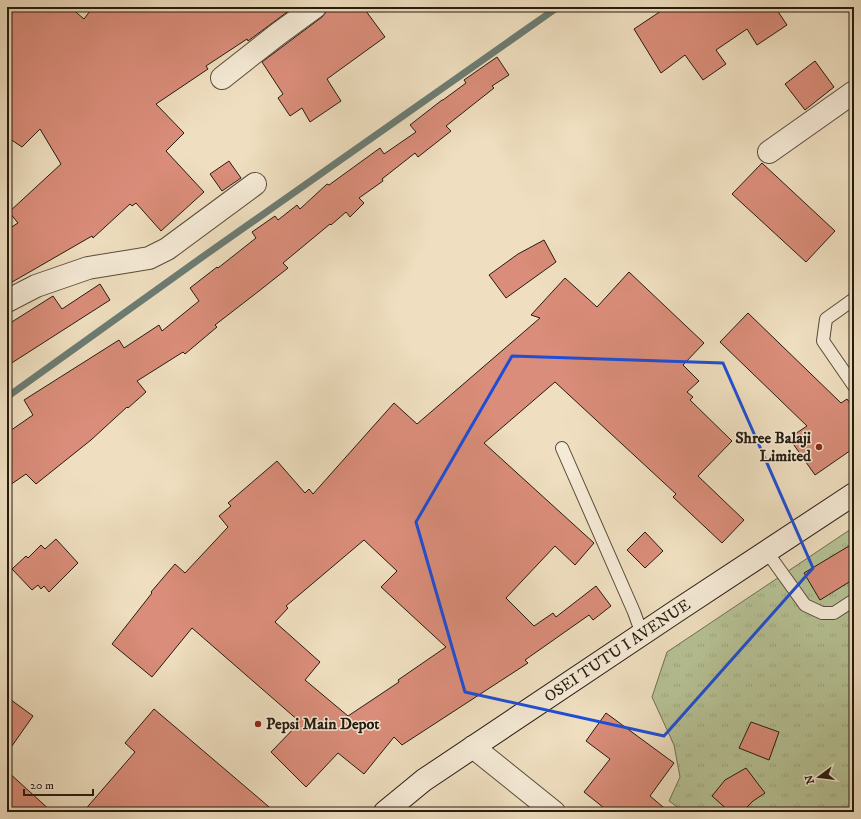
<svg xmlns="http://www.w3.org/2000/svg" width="861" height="819" viewBox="0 0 861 819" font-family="'IM FELL DW Pica',serif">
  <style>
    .grass { fill: url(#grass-tufts); stroke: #6e6f52 }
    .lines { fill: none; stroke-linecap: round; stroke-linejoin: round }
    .stream { stroke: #6c7c73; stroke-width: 7 }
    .building { fill: #da8d7a; stroke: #261c0f; fill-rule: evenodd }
    .lane-casing { stroke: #584d3b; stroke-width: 14 }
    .street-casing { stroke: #584d3b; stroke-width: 24 }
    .secondary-casing { stroke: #261c0f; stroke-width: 24 }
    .lane { stroke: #f5ead6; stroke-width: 12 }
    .street { stroke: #f5ead6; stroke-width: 22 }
    .secondary { stroke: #f5ead6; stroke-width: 22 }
    .marked { fill: none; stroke: #1d4ed8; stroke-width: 3; stroke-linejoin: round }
    .poi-dot { fill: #8f2418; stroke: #f5ead6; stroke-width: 1.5 }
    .labels { text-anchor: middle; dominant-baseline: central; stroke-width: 3; stroke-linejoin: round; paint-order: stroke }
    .poi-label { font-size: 16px; font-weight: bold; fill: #261c0f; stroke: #f5ead6; text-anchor: end }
    .street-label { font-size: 16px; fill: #261c0f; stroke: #f5ead6 }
  </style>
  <defs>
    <pattern id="grass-tufts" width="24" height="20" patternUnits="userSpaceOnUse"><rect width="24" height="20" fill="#b6c295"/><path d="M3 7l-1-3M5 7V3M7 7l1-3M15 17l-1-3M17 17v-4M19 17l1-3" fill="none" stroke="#9ca67f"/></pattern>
  </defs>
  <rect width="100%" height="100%" fill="#efdfc0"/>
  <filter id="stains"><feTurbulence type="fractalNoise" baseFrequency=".005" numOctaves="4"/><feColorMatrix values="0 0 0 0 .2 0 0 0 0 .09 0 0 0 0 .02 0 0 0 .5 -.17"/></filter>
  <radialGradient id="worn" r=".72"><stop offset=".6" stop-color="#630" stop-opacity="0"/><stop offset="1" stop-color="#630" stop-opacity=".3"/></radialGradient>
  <!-- grass -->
  <polygon class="grass" points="854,527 854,812 684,812 669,801 680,777 674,745 652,697 667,652"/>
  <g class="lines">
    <!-- stream -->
    <polyline class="stream" points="7,397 208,253 558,7"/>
  </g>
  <!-- building -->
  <g class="building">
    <polygon points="7,7 70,7 84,19 93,7 294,7 248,41 247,39 206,66 208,69 156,104 184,133 166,151 204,192 161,231 136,203 132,206 130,204 93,238 92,236 7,285 7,230 18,223 9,212 61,164 40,129 22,147 7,137"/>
    <polygon points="327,7 363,7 385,37 327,79 341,101 310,122 302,108 290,116 278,98 283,94 262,62 322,17 326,12"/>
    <polygon points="667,7 775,7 787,25 757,45 747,29 716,50 726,64 703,80 685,55 661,73 634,29"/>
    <polygon points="497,57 509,75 492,86 494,88 446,126 451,131 418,157 415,153 382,179 383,181 359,198 364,203 350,217 346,212 331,225 330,224 283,263 288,268 259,291 215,325 217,327 185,354 183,352 137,381 146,392 128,408 127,407 91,440 36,484 26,474 7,487 7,433 33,415 24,400 119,340 124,348 159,325 162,331 199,301 190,288 217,267 218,268 256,238 252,232 275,216 278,220 297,205 300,209 327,184 329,185 380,148 384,154 416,132 410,125 442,100 443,100 466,83 464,80"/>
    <polygon points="815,61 834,87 805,110 785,84"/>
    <polygon points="229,161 241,178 222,191 210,174"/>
    <polygon points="762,163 835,231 806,262 732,194"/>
    <polygon points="544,240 556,262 506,298 489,275 518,254"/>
    <path d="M629 272 704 343 683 365 699 381 687 392 693 397 690 400 732 441 698 476 744 520 722 543 673 497 676 494 555 382 484 443 594 543 575 565 555 546 506 598 534 626 553 613 556 617 596 586 611 606 593 620 589 615 525 660 528 663 402 745 394 737 364 774 338 753 306 787 271 752 300 722 192 628 152 677 112 644 152 593 151 592 175 564 185 573 228 527 219 516 231 506 228 503 277 461 305 493 309 489 313 494 394 403 417 424 540 318 531 315 565 278 597 307ZM364 540 397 571 381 587 446 647 398 680 399 682 348 716 305 680 320 662 275 622 288 608 286 606Z"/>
    <polygon points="100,284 110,300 7,366 7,325 53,296 62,309"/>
    <polygon points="748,313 841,403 847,399 854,409 854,448 815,475 789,438 807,426 720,342"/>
    <polygon points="645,532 663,551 645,568 627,550"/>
    <polygon points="56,539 78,563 49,592 44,586 41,589 38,585 32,590 12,569 26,556 28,558 41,545 45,549"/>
    <polygon points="854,543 854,579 820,600 804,573"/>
    <polygon points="7,697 33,716 7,753"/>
    <polygon points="154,709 187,737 275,812 83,812 135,752 125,743"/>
    <polygon points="606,713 674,763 650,796 669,812 609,812 584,792 610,759 586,741"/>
    <polygon points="751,722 779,732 769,760 739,748"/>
    <polygon points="746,768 765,793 753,801 742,812 730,812 712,796 725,780"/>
    <polygon points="7,771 52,812 7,812"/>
  </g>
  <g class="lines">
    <defs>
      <g id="lane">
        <polyline points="854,299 826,319 823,341 854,386"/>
        <polyline points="562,448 634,612 642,634"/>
        <polyline points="767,552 805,605 822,613 834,613 854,600"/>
      </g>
      <g id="street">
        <polyline points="222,78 278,34 315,7"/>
        <polyline points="769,152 854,92"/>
        <polyline points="7,301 36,286 88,268 131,261 149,258 167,249 255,184"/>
        <polyline points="473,747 554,812"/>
      </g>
      <g id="secondary">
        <path id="s1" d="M385 812 424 780 675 612 854 494"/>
      </g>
    </defs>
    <!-- lane casing -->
    <use href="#lane" class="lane-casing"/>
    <!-- street casing -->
    <use href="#street" class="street-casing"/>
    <!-- secondary casing -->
    <use href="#secondary" class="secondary-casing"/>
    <!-- lane -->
    <use href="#lane" class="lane"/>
    <!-- street -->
    <use href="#street" class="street"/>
    <!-- secondary -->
    <use href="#secondary" class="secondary"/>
  </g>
  <!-- marked area -->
  <path class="marked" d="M512 356 723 363 813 568 664 736 465 692 416 522Z"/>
  <!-- markers -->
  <g class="poi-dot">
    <circle cx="819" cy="447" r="4"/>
    <circle cx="258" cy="724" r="4"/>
  </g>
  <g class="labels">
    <!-- poi labels -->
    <g class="poi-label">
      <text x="811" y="438">Shree Balaji<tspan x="811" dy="18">Limited</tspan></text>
      <text x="266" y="724" text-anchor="start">Pepsi Main Depot</text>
    </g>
    <!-- street labels -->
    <g class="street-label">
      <text stroke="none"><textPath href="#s1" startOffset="283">OSEI TUTU I AVENUE</textPath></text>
    </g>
  </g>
  <!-- margin -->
  <rect width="861" height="819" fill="none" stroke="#efdfc0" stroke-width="24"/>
  <rect x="8" y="8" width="845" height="803" fill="none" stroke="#261c0f" stroke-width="2"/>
  <rect x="12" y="12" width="837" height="795" fill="none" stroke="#261c0f"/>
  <!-- north arrow -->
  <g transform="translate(819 777) rotate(255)" stroke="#f5ead6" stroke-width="3" paint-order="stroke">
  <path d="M0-3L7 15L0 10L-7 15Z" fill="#261c0f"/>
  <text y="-6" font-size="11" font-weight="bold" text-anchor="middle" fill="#261c0f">N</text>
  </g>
  <!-- scale -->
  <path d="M24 789v6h69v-6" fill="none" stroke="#261c0f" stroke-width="2"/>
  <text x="30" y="789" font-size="12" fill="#261c0f" stroke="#f5ead6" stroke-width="3" paint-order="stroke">20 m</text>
  <rect width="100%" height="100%" filter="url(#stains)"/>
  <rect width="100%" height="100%" fill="url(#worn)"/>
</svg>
